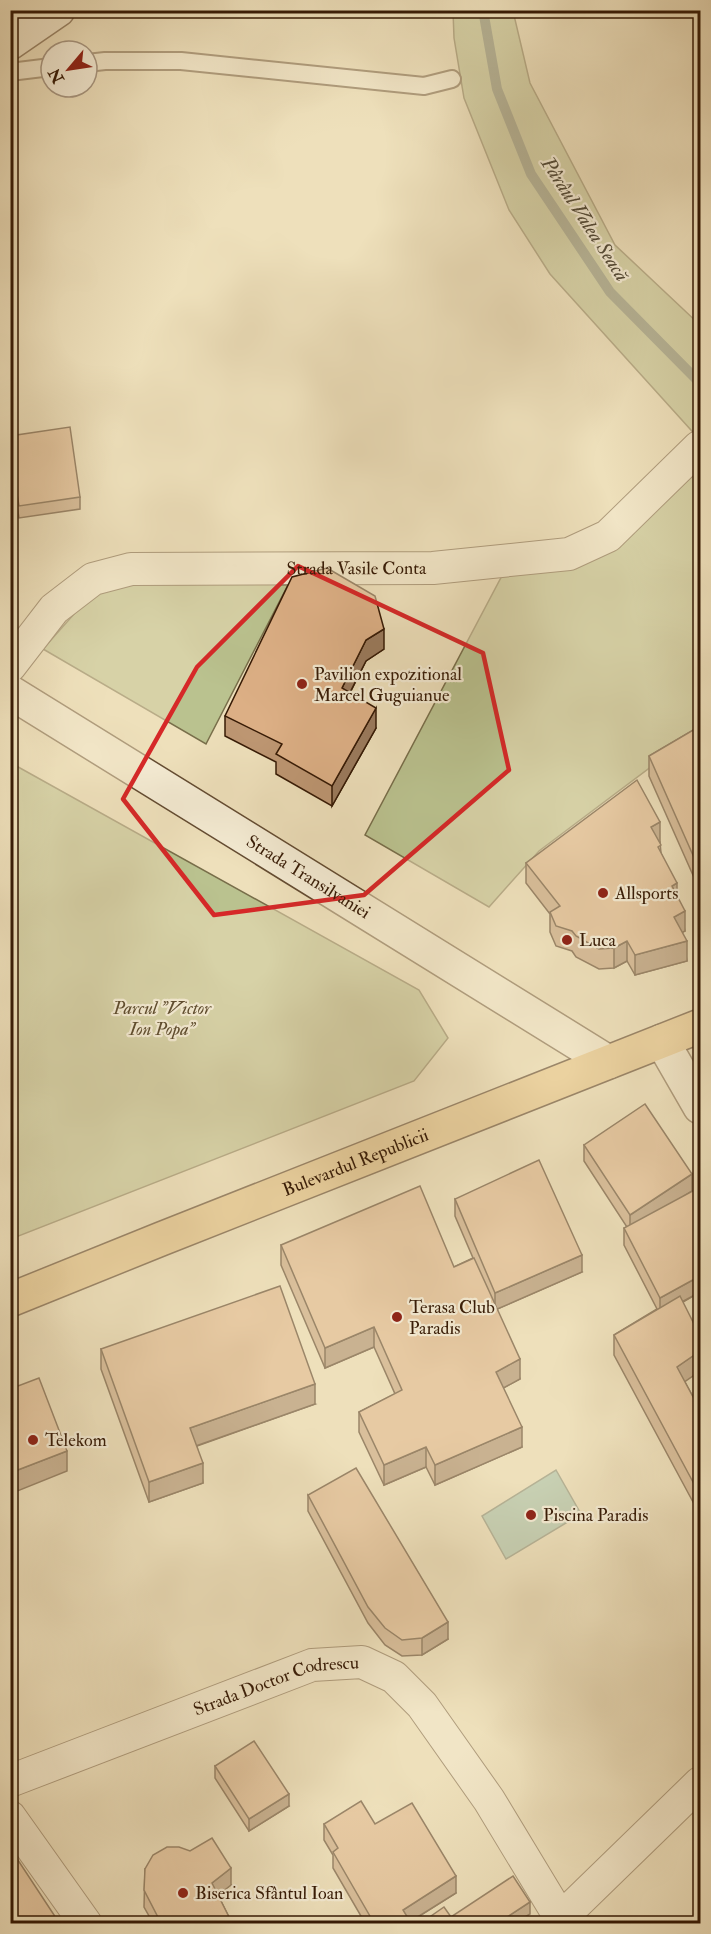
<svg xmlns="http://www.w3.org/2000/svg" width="711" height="1934" viewBox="0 0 711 1934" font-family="'IM FELL Double Pica',serif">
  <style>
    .green { fill: #bac28f; stroke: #786e4a; stroke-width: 1.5 }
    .water { fill: #9abeab; stroke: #727c69; stroke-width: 1.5 }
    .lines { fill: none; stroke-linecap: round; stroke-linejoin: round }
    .stream { stroke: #727c69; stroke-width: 10 }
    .service-casing { stroke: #644c32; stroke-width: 20 }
    .minor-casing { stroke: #644c32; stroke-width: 34 }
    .tertiary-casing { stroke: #644c32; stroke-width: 36 }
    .secondary-casing { stroke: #361a05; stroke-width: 36 }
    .primary-casing { stroke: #361a05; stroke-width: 36 }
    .service { stroke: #f4ebd3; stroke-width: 16 }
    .minor { stroke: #f4ebd3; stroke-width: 32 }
    .tertiary { stroke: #f4ebd3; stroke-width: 33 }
    .secondary { stroke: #f4ebd3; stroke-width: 33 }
    .primary { stroke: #e7c07e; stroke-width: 33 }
    .wall { fill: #be9773; stroke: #361a05; stroke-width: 1.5 }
    .shaded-wall { fill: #9b7b5e; stroke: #361a05; stroke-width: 1.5 }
    .building { fill: #ddb086; stroke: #361a05; stroke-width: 1.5 }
    .marked { fill: none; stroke: #d62828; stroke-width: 4.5; stroke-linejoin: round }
    .poi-dot { fill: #8f2418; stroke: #f4ebd3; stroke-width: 2 }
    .labels { text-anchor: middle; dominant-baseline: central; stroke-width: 4.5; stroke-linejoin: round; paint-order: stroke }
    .street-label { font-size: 18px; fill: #361a05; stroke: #f4ebd3 }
    .poi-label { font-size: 18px; fill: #361a05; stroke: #f4ebd3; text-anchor: start }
    .park-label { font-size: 18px; font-style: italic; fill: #5e4c2e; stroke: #f4ebd3 }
    .water-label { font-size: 20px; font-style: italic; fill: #544b37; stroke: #f4ebd3 }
  </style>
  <rect width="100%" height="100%" fill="#eee0bb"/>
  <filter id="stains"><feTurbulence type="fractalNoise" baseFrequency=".00333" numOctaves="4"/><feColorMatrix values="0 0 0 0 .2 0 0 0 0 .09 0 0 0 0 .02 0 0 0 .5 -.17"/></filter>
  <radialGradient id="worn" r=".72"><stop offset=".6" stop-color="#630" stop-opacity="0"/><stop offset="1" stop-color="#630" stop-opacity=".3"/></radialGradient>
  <!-- green -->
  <g class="green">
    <polygon points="453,11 513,11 530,83 615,245 700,325 700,440 550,274 509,210 464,98 454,38"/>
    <polygon points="700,470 700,730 539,851 489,907 365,835 504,572 613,544"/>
    <polygon points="290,581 206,744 43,649 90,596 136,583"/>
    <polygon points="11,763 419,990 448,1038 414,1081 11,1239"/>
  </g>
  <!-- water -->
  <polygon class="water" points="556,1470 581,1514 506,1559 482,1516"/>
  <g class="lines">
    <!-- stream -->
    <polyline class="stream" points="483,10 497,89 531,174 610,292 700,383"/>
    <defs>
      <g id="service">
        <polyline points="87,63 105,61 181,61 424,86 452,79"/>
        <polyline points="10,72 51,67"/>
      </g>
      <g id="minor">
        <path id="s1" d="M10 666 54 609 93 579 131 569 433 568 569 554 608 536 699 447"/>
        <path id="s2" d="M10 1781 312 1665 362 1662 394 1677 422 1705 489 1800 564 1924"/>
        <polyline points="10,1817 86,1924"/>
        <polyline points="555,1924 700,1783"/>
      </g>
      <g id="tertiary">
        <path id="s3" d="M10 692 608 1062"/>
        <polyline points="662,1041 700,1107"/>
      </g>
      <polyline id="secondary" points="10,43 58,10"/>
      <g id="primary">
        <path id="s4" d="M10 1300 161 1239 700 1026"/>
      </g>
    </defs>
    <!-- service casing -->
    <use href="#service" class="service-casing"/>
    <!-- minor casing -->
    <use href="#minor" class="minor-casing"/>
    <!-- tertiary casing -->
    <use href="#tertiary" class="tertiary-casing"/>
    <!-- secondary casing -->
    <use href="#secondary" class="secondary-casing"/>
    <!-- primary casing -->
    <use href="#primary" class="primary-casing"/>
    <!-- service -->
    <use href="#service" class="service"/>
    <!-- minor -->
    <use href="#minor" class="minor"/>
    <!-- tertiary -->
    <use href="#tertiary" class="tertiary"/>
    <!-- secondary -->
    <use href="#secondary" class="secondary"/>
    <!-- primary -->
    <use href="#primary" class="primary"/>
  </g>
  <!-- wall -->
  <g class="wall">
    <polygon points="10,436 80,497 80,509 19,518 10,463"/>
    <polygon points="384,649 366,661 350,693 376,728 332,806 276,774 276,762 225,736 225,716"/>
    <polygon points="700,726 700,891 649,776 649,756"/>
    <polygon points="660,842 661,853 677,895 685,931 682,932 687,961 635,975 627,961 614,968 599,969 576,957 572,951 556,946 550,932 550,914 526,883 526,863"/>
    <polygon points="584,1145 692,1191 700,1188 700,1292 683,1302 685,1382 700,1410 700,1515 614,1355 614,1335 657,1309 624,1245 624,1228 627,1227 584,1161"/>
    <polygon points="455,1199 582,1272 497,1309 520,1379 503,1388 522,1447 435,1485 426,1467 384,1485 359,1432 359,1412 395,1394 374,1347 325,1368 281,1265 281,1245 454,1267 473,1258 455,1216"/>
    <polygon points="101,1349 315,1404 197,1446 203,1483 149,1502 101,1369"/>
    <polygon points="308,1495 448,1639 422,1655 402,1656 385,1645 368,1623 308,1511"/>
    <polygon points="215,1766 289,1806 249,1831 215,1778"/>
    <polygon points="324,1824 375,1824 456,1893 410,1922 411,1923 365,1923 333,1868 333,1855 324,1840"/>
    <polygon points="145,1869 231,1885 218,1895 232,1923 153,1923 144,1907"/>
  </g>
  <!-- shaded-wall -->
  <g class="shaded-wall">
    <polygon points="384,629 384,649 366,661 342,708 342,688 366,640"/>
    <polygon points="376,708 376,728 332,806 332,786"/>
    <polygon points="660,822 660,842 651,847 651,827"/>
    <polygon points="677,883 677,903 672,886"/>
    <polygon points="685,911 685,931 674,937 674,917"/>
    <polygon points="627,941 627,961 614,968 614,948"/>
    <polygon points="687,941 687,961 635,975 635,955"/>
    <polygon points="692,1174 692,1191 630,1231 630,1215"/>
    <polygon points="582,1255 582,1272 495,1310 495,1293"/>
    <polygon points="700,1276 700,1292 660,1314 660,1298"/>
    <polygon points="374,1327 374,1347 325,1368 325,1348"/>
    <polygon points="700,1351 700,1371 677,1387 677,1367"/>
    <polygon points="520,1359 520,1379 496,1392 496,1372"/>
    <polygon points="315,1384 315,1404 190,1448 190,1428"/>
    <polygon points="522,1427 522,1447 435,1485 435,1465"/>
    <polygon points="426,1447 426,1467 384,1485 384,1465"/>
    <polygon points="67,1451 67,1471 10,1494 10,1473"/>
    <polygon points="203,1463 203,1483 149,1502 149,1482"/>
    <polygon points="17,1509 17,1529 10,1531 10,1511"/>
    <polygon points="448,1622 448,1639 422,1655 422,1638"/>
    <polygon points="289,1794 289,1806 249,1831 249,1819"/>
    <polygon points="231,1868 231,1885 212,1900 212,1883"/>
    <polygon points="456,1876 456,1893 408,1923 403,1910"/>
    <polygon points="530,1902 530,1914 515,1923 498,1923"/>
  </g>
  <!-- building -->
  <g class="building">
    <polygon points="70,427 80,497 19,506 10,451 10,436"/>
    <polygon points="327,568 375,596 384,629 366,640 342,688 376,708 332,786 276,754 282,744 225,716 292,577"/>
    <polygon points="700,726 700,871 649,756"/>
    <polygon points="637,780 660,822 651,827 661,845 658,847 677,883 672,886 685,911 674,917 687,941 635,955 627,941 614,948 599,949 576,936 572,931 556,926 550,912 560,906 526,863"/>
    <polygon points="645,1104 692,1174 630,1215 584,1145"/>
    <polygon points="539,1160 582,1255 495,1293 455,1199"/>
    <polygon points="420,1186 454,1267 474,1258 520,1359 496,1372 522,1427 435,1465 426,1447 384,1465 359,1412 402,1390 374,1327 325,1348 281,1245"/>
    <polygon points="700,1187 700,1276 660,1298 624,1228"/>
    <polygon points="280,1286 315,1384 190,1428 203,1463 149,1482 101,1349"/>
    <polygon points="680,1296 700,1336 700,1351 677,1367 700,1410 700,1495 614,1335"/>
    <polygon points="39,1378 67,1451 10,1473 10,1389"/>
    <polygon points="356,1468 448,1622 422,1638 402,1640 385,1628 368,1607 308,1495"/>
    <polygon points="10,1490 17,1509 10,1511"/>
    <polygon points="254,1741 289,1794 249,1819 215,1766"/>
    <polygon points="361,1801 375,1824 412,1803 456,1876 403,1910 411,1923 374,1923 333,1852 338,1848 324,1824"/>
    <polygon points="212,1838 231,1868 212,1883 232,1923 161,1923 144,1890 145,1869 153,1855 167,1847 179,1847 190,1851"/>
    <polygon points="10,1848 58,1921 54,1923 10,1923"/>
    <polygon points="513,1876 530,1902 498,1923 421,1923 444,1907 451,1917"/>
  </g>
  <!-- marked area -->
  <path d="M0 0H711V1934H0ZM298 566 483 653 509 770 364 895 214 915 123 799 197 667Z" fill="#eee0bb" fill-opacity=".55" fill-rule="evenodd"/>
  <path class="marked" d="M298 566 483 653 509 770 364 895 214 915 123 799 197 667Z"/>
  <!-- markers -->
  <g class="poi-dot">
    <circle cx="302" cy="684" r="6"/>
    <circle cx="603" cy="893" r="6"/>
    <circle cx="567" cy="940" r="6"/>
    <circle cx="397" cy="1317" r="6"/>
    <circle cx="33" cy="1440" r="6"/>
    <circle cx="531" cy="1515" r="6"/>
    <circle cx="183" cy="1893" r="6"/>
  </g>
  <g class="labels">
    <!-- street labels -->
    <g class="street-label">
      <text stroke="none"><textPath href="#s1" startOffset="386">Strada Vasile Conta</textPath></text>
      <text stroke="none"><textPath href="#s3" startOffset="351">Strada Transilvaniei</textPath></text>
      <text stroke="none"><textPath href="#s4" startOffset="372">Bulevardul Republicii</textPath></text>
      <text stroke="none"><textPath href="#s2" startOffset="284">Strada Doctor Codrescu</textPath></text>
    </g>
    <!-- poi labels -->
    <g class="poi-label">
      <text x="314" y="674">Pavilion expozitional<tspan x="314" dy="21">Marcel Guguianue</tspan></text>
      <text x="615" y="893">Allsports</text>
      <text x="579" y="940">Luca</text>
      <text x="409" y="1307">Terasa Club<tspan x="409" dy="21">Paradis</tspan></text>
      <text x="45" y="1440">Telekom</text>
      <text x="543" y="1515">Piscina Paradis</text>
      <text x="195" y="1893">Biserica Sfântul Ioan</text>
    </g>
    <!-- park labels -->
    <g class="park-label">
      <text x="162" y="1008">Parcul "Victor<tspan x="162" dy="21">Ion Popa"</tspan></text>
    </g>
    <!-- water labels -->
    <g class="water-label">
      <text transform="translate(585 219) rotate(57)">Pârâul Valea Seacă</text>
    </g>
  </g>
  <!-- margin -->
  <rect width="711" height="1934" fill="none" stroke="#eee0bb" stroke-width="36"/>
  <rect x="12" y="12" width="687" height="1910" fill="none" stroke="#361a05" stroke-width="3"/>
  <rect x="18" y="18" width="675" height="1898" fill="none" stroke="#361a05" stroke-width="1.5"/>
  <!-- north arrow -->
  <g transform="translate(69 69) rotate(241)"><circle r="28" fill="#f4ebd3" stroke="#a89781" stroke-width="1.5"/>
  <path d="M0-4.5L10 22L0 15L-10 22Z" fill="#8f2418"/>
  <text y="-9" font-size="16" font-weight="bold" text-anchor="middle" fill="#361a05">N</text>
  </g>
  <rect width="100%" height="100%" filter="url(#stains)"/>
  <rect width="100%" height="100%" fill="url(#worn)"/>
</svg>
